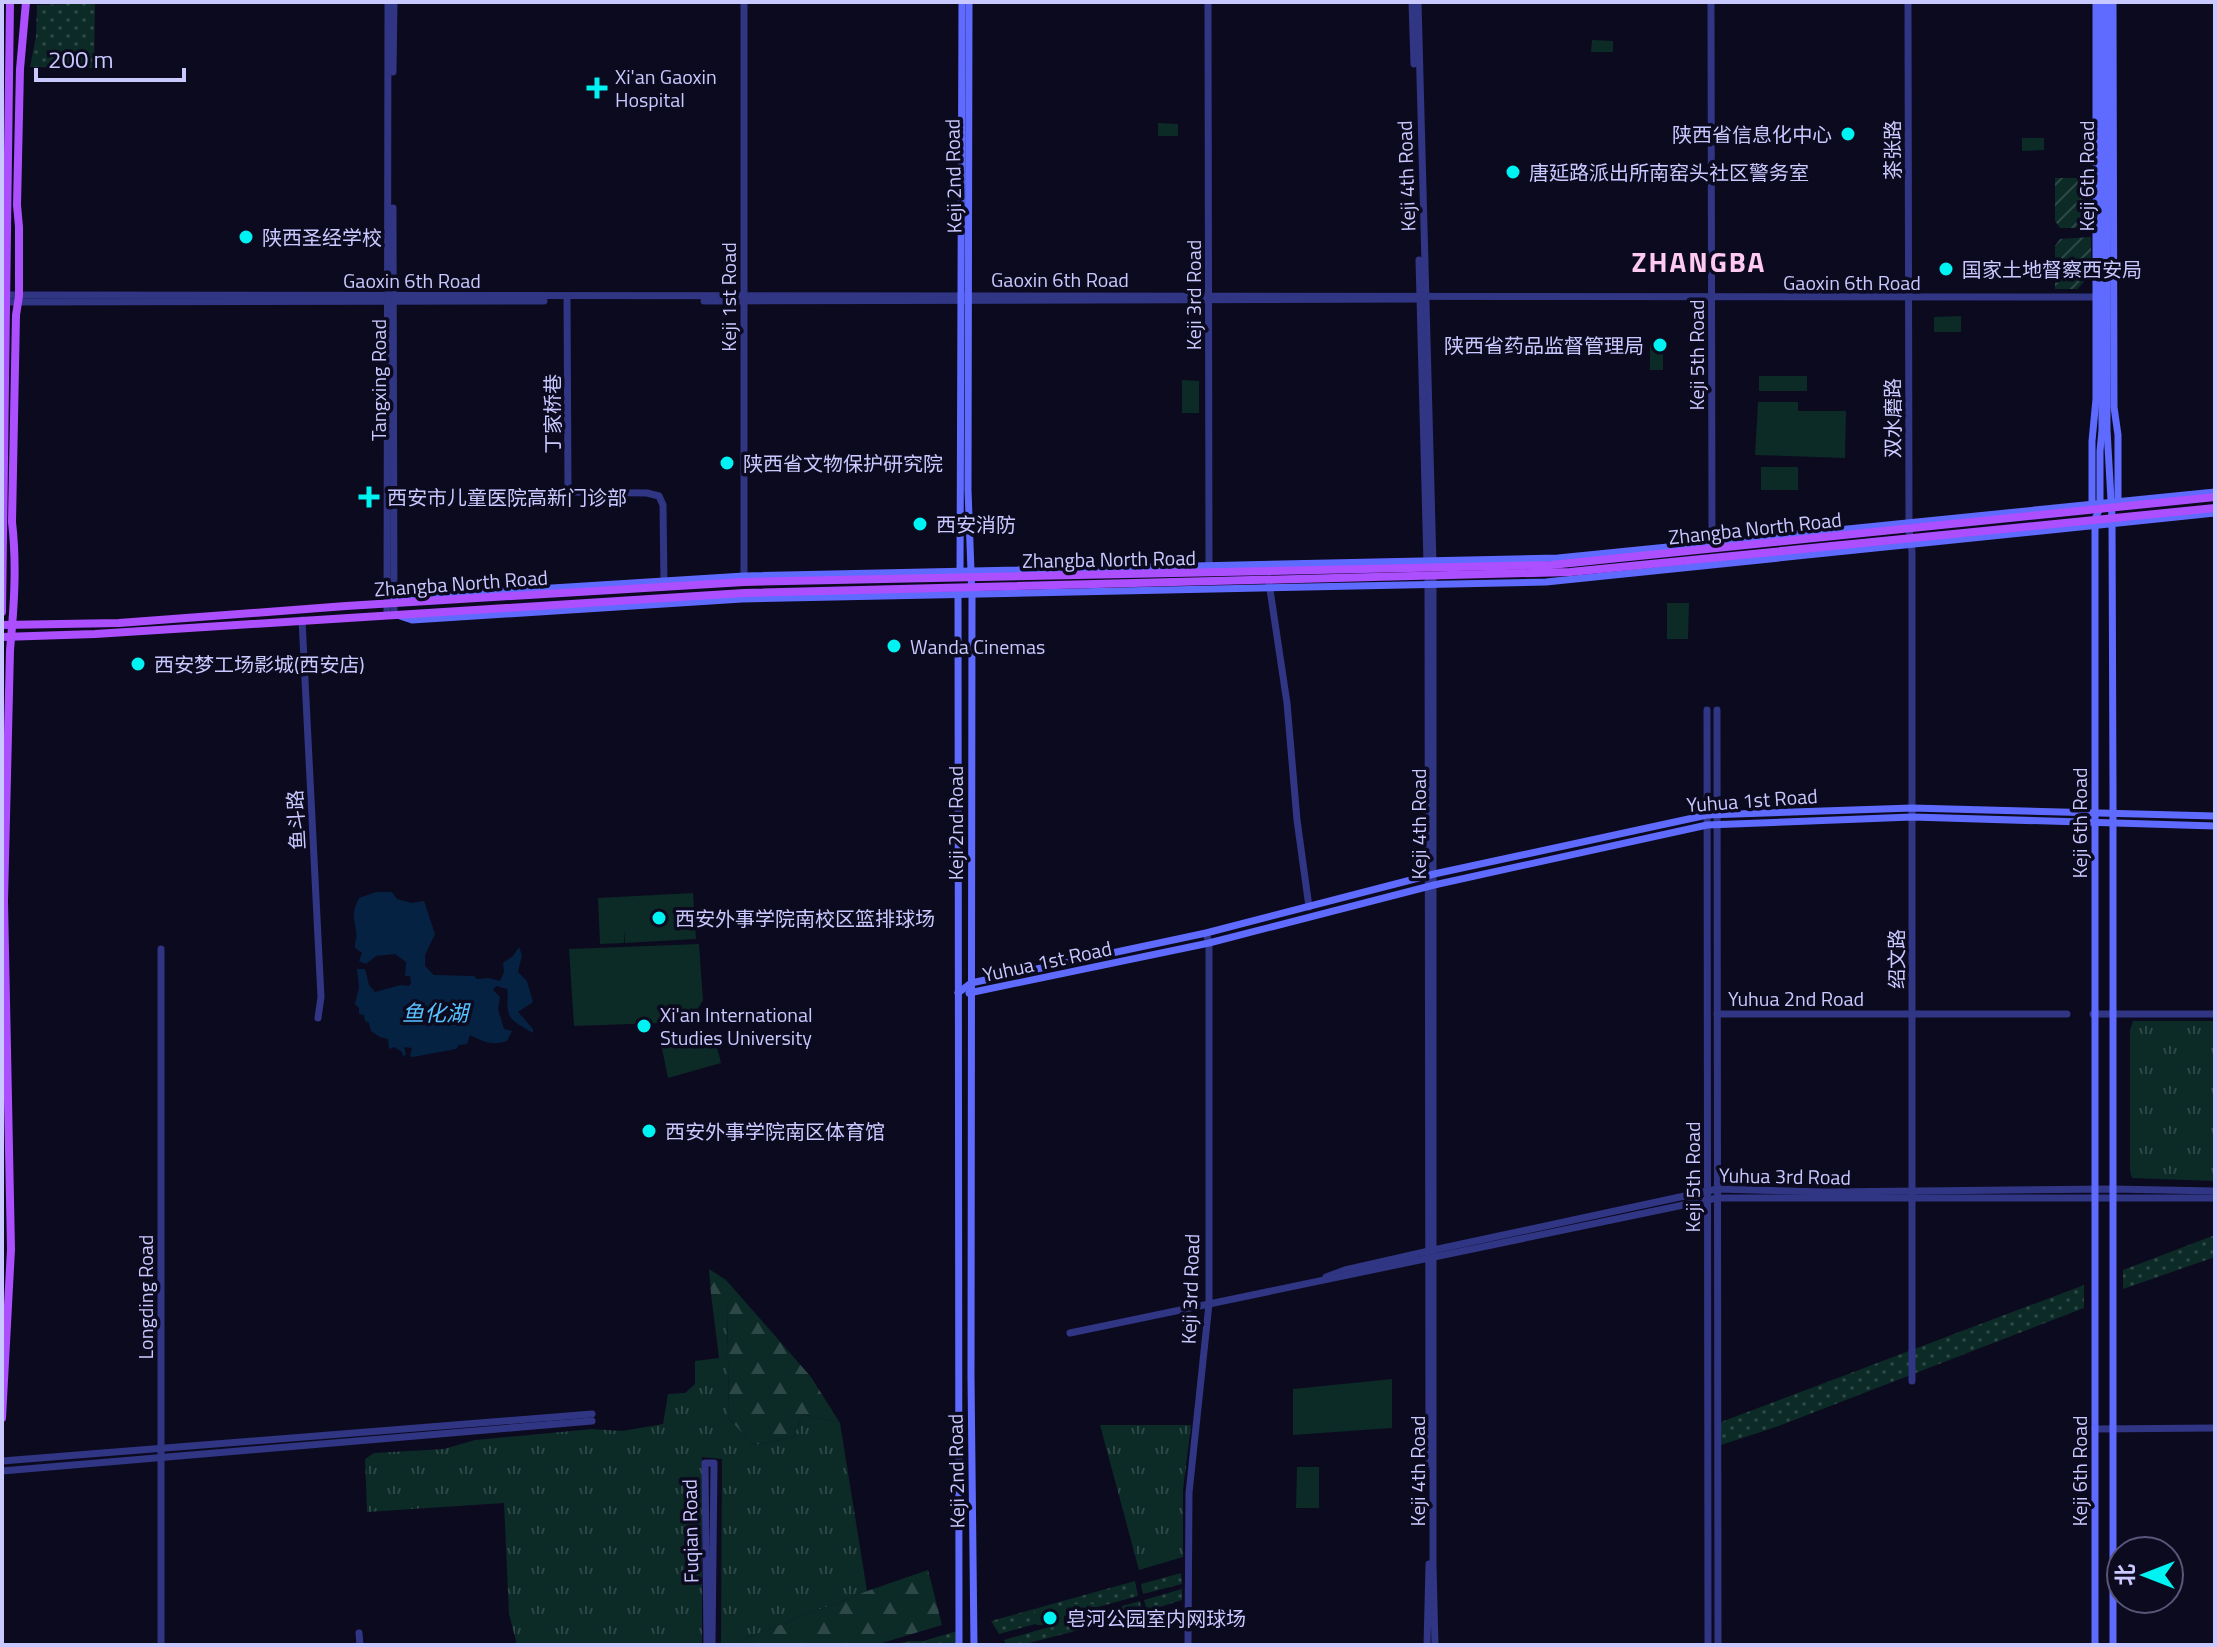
<svg xmlns="http://www.w3.org/2000/svg" width="2217" height="1647" viewBox="0 0 2217 1647" font-family="'Titillium Web','Noto Sans SC',sans-serif">
  <style>
    .grass { fill: url(#grass-tufts) }
    .forest { fill: url(#forest-firs) }
    .park { fill: url(#park-dots) }
    .garden { fill: url(#garden-furrows) }
    .pitch { fill: #0c2a26 }
    .water { fill: #062243 }
    .lines { fill: none; stroke-linecap: round; stroke-linejoin: round }
    .tertiary { stroke: #303584; stroke-width: 7 }
    .secondary { stroke: #5f6bff; stroke-width: 7 }
    .primary { stroke: #ac4fff; stroke-width: 8 }
    .poi-dot { fill: #00f3f3; stroke: #0c0a1f; stroke-width: 3 }
    .labels { text-anchor: middle; dominant-baseline: central; stroke-width: 7; stroke-linejoin: round; paint-order: stroke }
    .poi-label { font-size: 20px; fill: #c9c8ff; stroke: #0c0a1f; text-anchor: start }
    .street-label { font-size: 20px; fill: #c9c8ff; stroke: #0c0a1f }
    .water-label { font-size: 22px; font-style: italic; fill: #56c2ff; stroke: #0c0a1f }
    .district-label { font-size: 28px; font-weight: bold; letter-spacing: 2px; fill: #ffcaf1; stroke: #0c0a1f }
  </style>
  <defs>
    <pattern id="grass-tufts" width="24" height="20" patternUnits="userSpaceOnUse" patternTransform="scale(2)"><rect width="24" height="20" fill="#0c2a26"/><path d="M3 7l-1-3M5 7V3M7 7l1-3M15 17l-1-3M17 17v-4M19 17l1-3" fill="none" stroke="#2e4747"/></pattern>
    <pattern id="forest-firs" width="22" height="20" patternUnits="userSpaceOnUse" patternTransform="scale(2)"><rect width="22" height="20" fill="#0c2a26"/><path d="M5 1l3.5 6h-7zM16 11l3.5 6h-7z" fill="#2e4747"/></pattern>
    <pattern id="park-dots" width="8" height="8" patternUnits="userSpaceOnUse" patternTransform="scale(2)"><rect width="8" height="8" fill="#0c2a26"/><path d="M2 2h.1M6 6h.1" fill="none" stroke="#2e4747" stroke-width="1.8" stroke-linecap="round"/></pattern>
    <pattern id="garden-furrows" width="10" height="10" patternUnits="userSpaceOnUse" patternTransform="scale(2)"><rect width="10" height="10" fill="#0c2a26"/><path d="M-1 1l2-2M0 10L10 0M9 11l2-2" fill="none" stroke="#2e4747"/></pattern>
  </defs>
  <rect width="100%" height="100%" fill="#0c0a1f"/>
  <!-- grass -->
  <g class="grass">
    <polygon points="2133,1021 2215,1021 2215,1181 2132,1178 2130,1171 2130,1030"/>
    <polygon points="711,1294 727,1300 729,1419 754,1445 794,1437 802,1414 840,1423 867,1591 729,1645 721,1645 722,1459 702,1457 702,1645 517,1645 509,1614 504,1503 367,1512 365,1459 374,1453 444,1449 475,1440 592,1429 622,1431 663,1424 668,1394 685,1393 695,1384 695,1361 719,1358"/>
    <polygon points="1100,1425 1191,1425 1183,1490 1183,1557 1139,1570"/>
  </g>
  <!-- forest -->
  <g class="forest">
    <polygon points="709,1269 726,1280 811,1377 840,1423 802,1414 794,1437 754,1445 729,1419 727,1301 711,1294"/>
    <polygon points="928,1570 942,1625 875,1645 729,1645 867,1591"/>
  </g>
  <!-- park -->
  <g class="park">
    <polygon points="95,3 94,68 30,67 36,36 37,5"/>
    <polygon points="2215,1235 2215,1257 2123,1289 2123,1270"/>
    <polygon points="2084,1285 2084,1308 1776,1427 1721,1445 1721,1422"/>
    <polygon points="1181,1573 1182,1584 1143,1594 1141,1584"/>
    <polygon points="1135,1581 1138,1596 999,1634 991,1621"/>
    <polygon points="1182,1589 1182,1600 1147,1611 1144,1600"/>
    <polygon points="1140,1601 1142,1614 1021,1645 1007,1645 1004,1640"/>
    <polygon points="961,1630 961,1645 890,1645 909,1641 923,1641"/>
  </g>
  <!-- garden -->
  <g class="garden">
    <polygon points="2055,178 2091,178 2091,228 2060,228 2055,221"/>
    <polygon points="2091,237 2091,275 2077,289 2055,289 2055,246 2060,239"/>
  </g>
  <!-- pitch -->
  <g class="pitch">
    <polygon points="1592,40 1613,41 1613,52 1591,52"/>
    <polygon points="1158,123 1178,124 1178,136 1158,136"/>
    <polygon points="2022,138 2044,138 2044,150 2022,151"/>
    <polygon points="1961,316 1961,332 1934,332 1934,317"/>
    <rect x="1650" y="345" width="13" height="25"/>
    <rect x="1759" y="376" width="48" height="15"/>
    <polygon points="1182,380 1199,381 1199,413 1182,413"/>
    <polygon points="1758,402 1798,402 1798,411 1846,411 1845,458 1755,455"/>
    <rect x="1761" y="467" width="37" height="23"/>
    <polygon points="1667,603 1689,603 1688,639 1667,639"/>
    <polygon points="693,893 696,939 625,943 624,930 624,943 600,944 598,898"/>
    <polygon points="699,944 703,1000 690,1022 574,1026 569,949"/>
    <polygon points="713,1032 721,1063 668,1078 661,1044"/>
    <polygon points="1392,1379 1392,1428 1293,1435 1293,1389"/>
    <polygon points="1297,1467 1319,1467 1319,1508 1296,1508"/>
    <rect x="1066" y="1604" width="27" height="14"/>
    <polygon points="1064,1610 1064,1625 1036,1625 1035,1610"/>
  </g>
  <!-- water -->
  <path class="water" d="M376 892H392L397 899 412 903 424 901 435 934 425 955V966L434 975 474 976 477 979 489 978 500 981 504 972 503 963 513 956 519 947 522 955 518 972 527 981 533 1002 518 1012 533 1029V1033C524 1027 509 1022 508 1010 506 1002 509 997 507 989L496 986 493 990 500 997 498 1009 504 1029 512 1031 507 1041C491 1046 484 1042 470 1035L467 1044 459 1045 456 1049 413 1057 410 1056 412 1048 404 1047 406 1054 403 1057 402 1052 394 1047 389 1049 388 1039 380 1037 371 1031 369 1023 365 1021 364 1015 359 1014V1008L355 1004 359 987 357 969H365L369 985 375 992 401 985 409 986 411 983 410 976H405L406 962 395 954 376 956 366 964 359 961 362 953 355 948C354 942 358 937 356 930 353 914 352 914 359 898Z"/>
  <g class="lines">
    <!-- tertiary -->
    <g class="tertiary">
      <polyline points="1208,2 1209,572"/>
      <polyline points="1412,2 1414,64"/>
      <polyline points="1418,2 1433,564"/>
      <polyline points="1711,2 1712,548"/>
      <polyline points="1908,2 1909,529 1912,552 1912,1381"/>
      <polyline points="393,72 394,2"/>
      <polyline points="393,208 394,614"/>
      <polyline points="1419,260 1427,564"/>
      <polyline points="6,295 2100,297"/>
      <polyline points="567,296 568,492 647,493 659,496 663,505 664,585"/>
      <polyline points="704,301 1423,299"/>
      <polyline points="6,302 544,301"/>
      <polyline points="744,580 744,2"/>
      <polyline points="1428,580 1429,1464"/>
      <polyline points="1433,580 1433,1565 1435,1645"/>
      <polyline points="1269,583 1287,703 1297,820 1309,907"/>
      <polyline points="387,615 388,2"/>
      <polyline points="302,620 321,997 318,1018"/>
      <polyline points="1707,710 1708,1645"/>
      <polyline points="1717,710 1718,1645"/>
      <polyline points="161,949 161,1645"/>
      <polyline points="1717,1014 2067,1014"/>
      <polyline points="2093,1014 2215,1014"/>
      <polyline points="1326,1277 1345,1270 1429,1251 1717,1189 1826,1192 2112,1189 2215,1191"/>
      <polyline points="1070,1333 1717,1198 2215,1198"/>
      <polyline points="2095,1429 2215,1428"/>
      <polyline points="2,1461 592,1414"/>
      <polyline points="2,1471 592,1421"/>
      <polyline points="359,1633 360,1645"/>
      <polyline points="707,1645 705,1463 714,1463 712,1645"/>
      <polyline points="1188,1645 1189,1493 1209,1304 1209,943 1206,933"/>
      <polyline points="1427,1645 1429,1564"/>
    </g>
    <!-- secondary -->
    <g class="secondary">
      <polyline points="969,2 968,490 972,598 971,1377 974,1645"/>
      <polyline points="2107,2 2107,430 2112,517 2113,792 2113,1645"/>
      <polyline points="2113,2 2114,407 2118,435 2118,501 2116,503"/>
      <polyline points="2095,506 2092,504 2092,441 2096,399 2096,2"/>
      <polyline points="960,575 962,2"/>
      <polyline points="958,591 959,1645"/>
      <polyline points="394,598 744,576 1558,558 2215,492"/>
      <polyline points="400,616 412,620 742,599 1546,582 2215,513"/>
      <polyline points="958,993 971,983 1206,933 1434,874 1707,815 1912,808 2215,816"/>
      <polyline points="969,993 1209,943 1434,885 1707,825 1912,817 2215,826"/>
      <polyline points="2095,1645 2095,519 2100,508 2100,451 2102,430 2101,2"/>
    </g>
    <!-- primary -->
    <g class="primary">
      <polyline points="2,612 10,2"/>
      <polyline points="2,625 119,623 346,606 744,582 1551,565 2215,497"/>
      <polyline points="2,637 95,634 744,593 1570,572 2215,508"/>
      <path d="M2 1418 11 1249 4 901 10 650C14 607 17 565 12 522L16 315 19 296V227L17 205 20 69 26 2"/>
    </g>
  </g>
  <!-- markers -->
  <g class="poi-dot">
    <path d="M593 76h8v8h8v8h-8v8h-8v-8h-8v-8h8z"/>
    <circle cx="1848" cy="134" r="8"/>
    <circle cx="1513" cy="172" r="8"/>
    <circle cx="246" cy="237" r="8"/>
    <circle cx="1946" cy="269" r="8"/>
    <circle cx="1660" cy="345" r="8"/>
    <circle cx="727" cy="463" r="8"/>
    <path d="M365 485h8v8h8v8h-8v8h-8v-8h-8v-8h8z"/>
    <circle cx="920" cy="524" r="8"/>
    <circle cx="894" cy="646" r="8"/>
    <circle cx="138" cy="664" r="8"/>
    <circle cx="659" cy="918" r="8"/>
    <circle cx="644" cy="1026" r="8"/>
    <circle cx="649" cy="1131" r="8"/>
    <circle cx="1050" cy="1618" r="8"/>
  </g>
  <g class="labels">
    <!-- poi labels -->
    <g class="poi-label">
      <text x="615" y="76">Xi'an Gaoxin<tspan x="615" dy="23">Hospital</tspan></text>
      <text x="1832" y="134" text-anchor="end">陕西省信息化中心</text>
      <text x="1529" y="172">唐延路派出所南窑头社区警务室</text>
      <text x="262" y="237">陕西圣经学校</text>
      <text x="1962" y="269">国家土地督察西安局</text>
      <text x="1644" y="345" text-anchor="end">陕西省药品监督管理局</text>
      <text x="743" y="463">陕西省文物保护研究院</text>
      <text x="387" y="497">西安市儿童医院高新门诊部</text>
      <text x="936" y="524">西安消防</text>
      <text x="910" y="646">Wanda Cinemas</text>
      <text x="154" y="664">西安梦工场影城(西安店)</text>
      <text x="675" y="918">西安外事学院南校区篮排球场</text>
      <text x="660" y="1014">Xi'an International<tspan x="660" dy="23">Studies University</tspan></text>
      <text x="665" y="1131">西安外事学院南区体育馆</text>
      <text x="1066" y="1618">皂河公园室内网球场</text>
    </g>
    <!-- street labels -->
    <g class="street-label">
      <text transform="translate(1892 150) rotate(-90)">茶张路</text>
      <text transform="translate(953 176) rotate(-91)">Keji 2nd Road</text>
      <text transform="translate(1406 176) rotate(-92)">Keji 4th Road</text>
      <text transform="translate(2086 176) rotate(-90)">Keji 6th Road</text>
      <text x="1060" y="279">Gaoxin 6th Road</text>
      <text x="412" y="280">Gaoxin 6th Road</text>
      <text x="1852" y="282">Gaoxin 6th Road</text>
      <text transform="translate(1193 295) rotate(-90)">Keji 3rd Road</text>
      <text transform="translate(728 297) rotate(-90)">Keji 1st Road</text>
      <text transform="translate(1696 355) rotate(-90)">Keji 5th Road</text>
      <text transform="translate(378 380) rotate(-90)">Tangxing Road</text>
      <text transform="translate(552 414) rotate(-90)">丁家桥巷</text>
      <text transform="translate(1892 418) rotate(-90)">双水磨路</text>
      <text transform="translate(1755 528) rotate(-6)">Zhangba North Road</text>
      <text transform="translate(1109 559) rotate(-1)">Zhangba North Road</text>
      <text transform="translate(461 583) rotate(-4)">Zhangba North Road</text>
      <text transform="translate(1752 800) rotate(-4)">Yuhua 1st Road</text>
      <text transform="translate(296 820) rotate(-93)">鱼斗路</text>
      <text transform="translate(955 823) rotate(-90)">Keji 2nd Road</text>
      <text transform="translate(2079 823) rotate(-90)">Keji 6th Road</text>
      <text transform="translate(1418 824) rotate(-90)">Keji 4th Road</text>
      <text transform="translate(1896 959) rotate(-90)">绍文路</text>
      <text transform="translate(1047 961) rotate(-12)">Yuhua 1st Road</text>
      <text x="1796" y="998">Yuhua 2nd Road</text>
      <text transform="translate(1785 1176) rotate(1)">Yuhua 3rd Road</text>
      <text transform="translate(1692 1177) rotate(-90)">Keji 5th Road</text>
      <text transform="translate(1190 1289) rotate(-88)">Keji 3rd Road</text>
      <text transform="translate(145 1297) rotate(-90)">Longding Road</text>
      <text transform="translate(956 1471) rotate(-91)">Keji 2nd Road</text>
      <text transform="translate(1417 1471) rotate(-90)">Keji 4th Road</text>
      <text transform="translate(2079 1471) rotate(-90)">Keji 6th Road</text>
      <text transform="translate(690 1531) rotate(-91)">Fuqian Road</text>
    </g>
    <!-- water labels -->
    <g class="water-label">
      <text x="435" y="1013">鱼化湖</text>
    </g>
    <!-- district labels -->
    <g class="district-label">
      <text x="1699" y="261">ZHANGBA</text>
    </g>
  </g>
  <!-- border -->
  <rect width="2217" height="1647" fill="none" stroke="#c9c8ff" stroke-width="8"/>
  <!-- north arrow -->
  <g transform="translate(2145 1575) rotate(270)"><circle r="38" fill="#0c0a1f" stroke="#585679" stroke-width="2"/>
  <path d="M0-6L14 30L0 20L-14 30Z" fill="#00f3f3"/>
  <text y="-12" font-size="22" font-weight="bold" text-anchor="middle" fill="#c9c8ff">北</text>
  </g>
  <!-- scale -->
  <path d="M36 68v12h148v-12" fill="none" stroke="#c9c8ff" stroke-width="4"/>
  <text x="48" y="68" font-size="24" fill="#c9c8ff" stroke="#0c0a1f" stroke-width="6" paint-order="stroke">200 m</text>
</svg>
